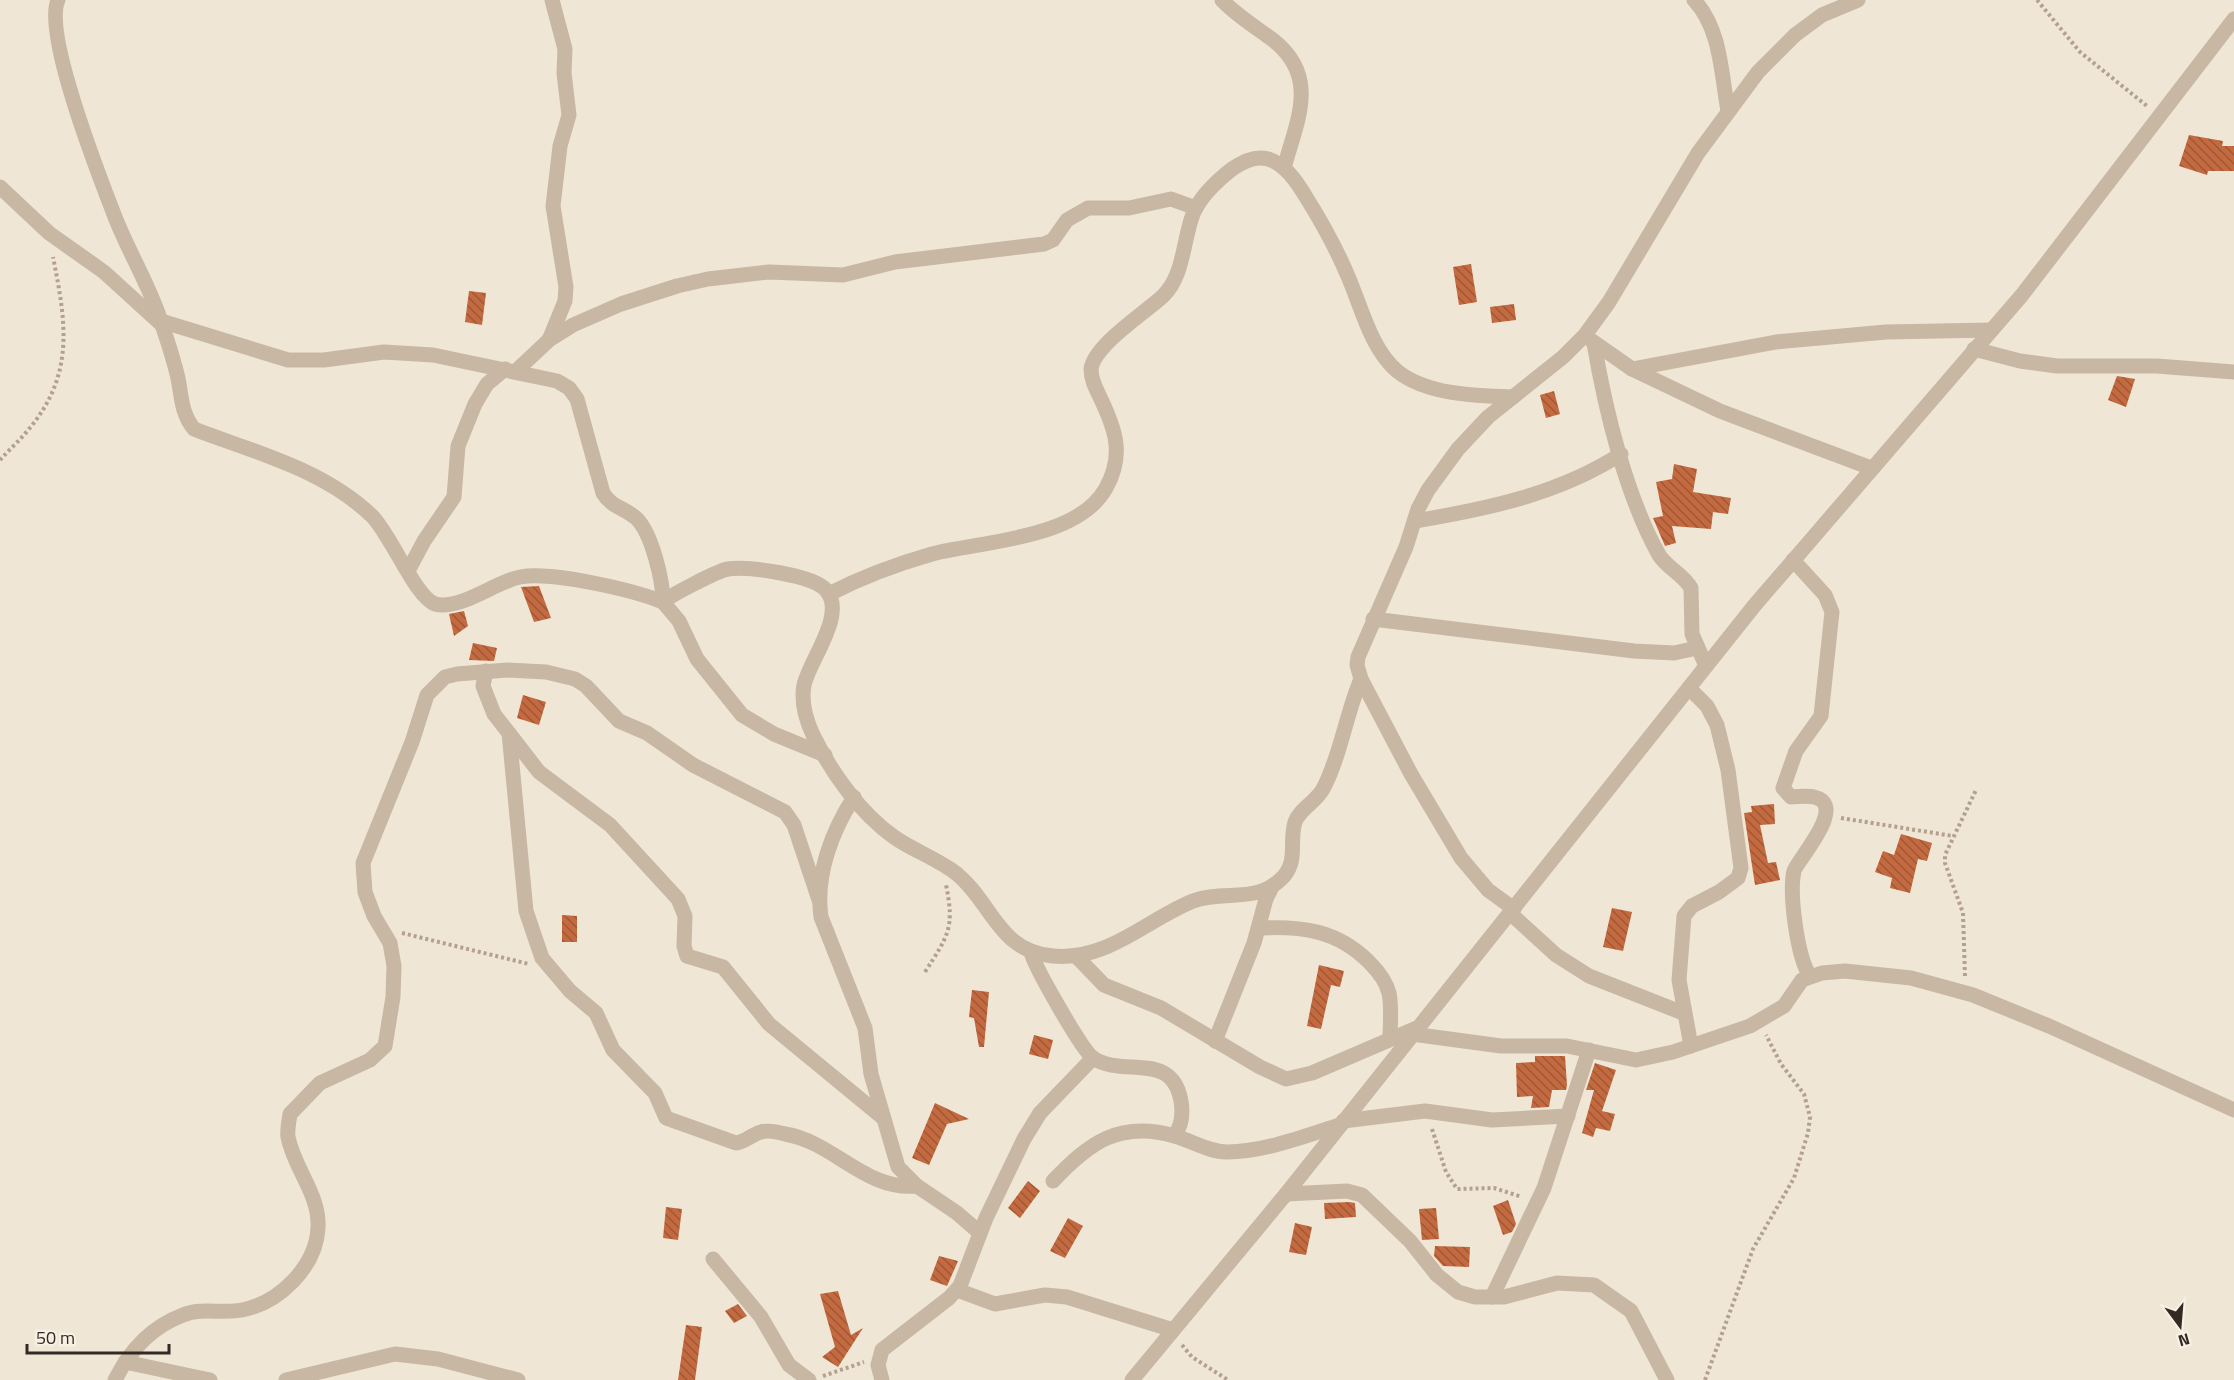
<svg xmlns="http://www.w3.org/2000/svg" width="2234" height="1380" viewBox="0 0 2234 1380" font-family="'Titillium Web',sans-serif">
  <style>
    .building { fill: url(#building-back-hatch) }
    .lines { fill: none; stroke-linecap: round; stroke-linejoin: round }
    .path { stroke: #b3a18d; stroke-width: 4; stroke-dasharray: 3 3; stroke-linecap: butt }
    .minor { stroke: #c7b7a3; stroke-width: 15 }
    .tertiary { stroke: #c7b7a3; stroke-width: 15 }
  </style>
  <defs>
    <pattern id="building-back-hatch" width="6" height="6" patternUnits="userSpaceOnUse" patternTransform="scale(1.5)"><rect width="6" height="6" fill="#c46a40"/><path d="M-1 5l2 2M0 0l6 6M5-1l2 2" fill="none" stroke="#a05735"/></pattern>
  </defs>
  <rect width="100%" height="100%" fill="#f0e6d6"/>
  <!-- building -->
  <g class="building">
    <polygon points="2189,135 2223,141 2222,146 2234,146 2234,171 2208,171 2207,175 2179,166"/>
    <polygon points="1471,264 1477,302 1459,305 1453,267"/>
    <polygon points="469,291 486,293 482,325 465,322"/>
    <polygon points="1514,304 1516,320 1492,323 1490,307"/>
    <polygon points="2117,376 2135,379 2126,407 2108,400"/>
    <polygon points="1554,391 1560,414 1546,418 1540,395"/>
    <polygon points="1674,464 1697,469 1693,492 1731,498 1728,514 1713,512 1711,529 1672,526 1676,543 1665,546 1653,518 1663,516 1656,482 1672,479"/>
    <polygon points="539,586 551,618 534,622 521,587"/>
    <polygon points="464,611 468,626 454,636 449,614"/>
    <polygon points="473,643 497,648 494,661 469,660"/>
    <polygon points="523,695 546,702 539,725 517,718"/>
    <polygon points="1774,804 1775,824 1760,825 1768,863 1776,862 1780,880 1755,885 1744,813 1752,812 1751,806"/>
    <polygon points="1901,834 1932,843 1927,861 1918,859 1910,893 1890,888 1892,878 1875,872 1883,851 1894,855"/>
    <polygon points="1612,908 1632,912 1623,951 1603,947"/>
    <polygon points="562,915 577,916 577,942 562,942"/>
    <polygon points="1319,965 1344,971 1340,987 1331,985 1321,1029 1307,1026"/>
    <polygon points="972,990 989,992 984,1047 979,1047 974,1018 969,1017"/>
    <polygon points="1034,1035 1053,1040 1048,1059 1029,1054"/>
    <polygon points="1535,1056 1565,1056 1567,1085 1566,1090 1552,1090 1549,1107 1531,1108 1533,1096 1517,1097 1516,1063 1535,1062"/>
    <polygon points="1595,1063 1616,1070 1602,1111 1615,1114 1610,1131 1596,1128 1593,1137 1582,1133 1594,1090 1586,1090"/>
    <polygon points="935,1103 969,1119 947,1124 929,1165 912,1158"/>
    <polygon points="1028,1181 1040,1191 1020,1218 1008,1208"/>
    <polygon points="1508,1200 1516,1224 1512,1232 1503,1235 1493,1206"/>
    <polygon points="1349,1202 1355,1203 1356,1217 1325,1219 1324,1203"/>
    <polygon points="666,1207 682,1209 678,1240 663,1238"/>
    <polygon points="1436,1208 1439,1239 1422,1240 1419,1209"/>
    <polygon points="1068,1218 1083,1226 1065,1258 1050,1251"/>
    <polygon points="1295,1223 1312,1227 1306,1255 1289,1252"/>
    <polygon points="1435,1246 1470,1247 1469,1267 1443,1266 1434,1256"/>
    <polygon points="939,1256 958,1261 947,1286 930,1280"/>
    <polygon points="838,1291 851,1335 863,1328 838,1367 822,1357 835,1347 820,1294"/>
    <polygon points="738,1304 747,1316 734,1323 725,1311"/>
    <polygon points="686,1325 702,1327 695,1380 678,1380"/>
  </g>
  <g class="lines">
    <!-- path -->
    <g class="path">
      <polyline points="2037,0 2080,52 2147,106"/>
      <path d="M0 460C9 450 20 440 29 429 75 374 66 322 53 257"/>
      <polyline points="1841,818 1953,836"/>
      <polyline points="402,933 529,964"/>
      <path d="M925 972C948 936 955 928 946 885"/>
      <polyline points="1965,976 1963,913 1945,863 1945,855 1976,790"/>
      <polyline points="1432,1129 1446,1172 1457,1189 1494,1188 1522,1197"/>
      <polyline points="1182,1345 1192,1357 1228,1380"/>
      <polyline points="823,1376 864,1362"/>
      <polyline points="1705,1380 1753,1249 1794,1178 1808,1133 1810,1117 1804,1094 1781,1064 1766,1035"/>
    </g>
    <!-- minor -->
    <g class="minor">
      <path d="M58 0C43 34 100 178 115 217 128 250 146 280 158 313 165 333 172 354 177 374 182 394 180 412 194 429 256 453 323 469 372 516 391 535 416 598 435 604 459 611 495 582 520 577 552 571 633 590 663 602 671 595 717 571 728 569 748 566 813 575 826 590 847 614 810 659 804 685 801 701 806 720 813 735 831 772 860 813 894 837 914 851 938 859 957 874 993 904 998 951 1053 956 1108 961 1146 920 1193 901 1225 889 1258 905 1284 876 1298 860 1289 840 1295 822 1300 808 1318 801 1324 787 1341 754 1346 714 1361 679"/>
      <path d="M1222 0C1237 16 1256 27 1273 40 1320 77 1297 120 1284 168"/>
      <path d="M1694 0C1721 29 1721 73 1728 111"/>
      <polyline points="0,187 49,233 104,272 160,323"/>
      <path d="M161 321 288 360H324L384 352 433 355 557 381 569 388 577 399 603 493C611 507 625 508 636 518 652 533 663 581 663 602L679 621 697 659 742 715 774 734 825 755"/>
      <polyline points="549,340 565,301 566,287 553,206 560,146 569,115 564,73 565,49 552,0"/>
      <polyline points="1592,341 1632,369 1720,411 1871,468"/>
      <path d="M1594 343C1605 409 1626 496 1659 555 1667 568 1683 574 1691 588L1692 634 1706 666"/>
      <polyline points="1974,349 2020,361 2057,366 2157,366 2234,372"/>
      <polyline points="1632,369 1776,342 1886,332 1991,330"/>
      <polyline points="516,371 549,340 573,325 621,304 677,286 708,279 769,272 843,275 895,262 1044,244 1053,240 1067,220 1088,208 1129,208 1171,199 1196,208"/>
      <path d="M1415 521C1487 509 1559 494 1621 454"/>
      <path d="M1793 560 1825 595 1832 612 1821 716 1796 751 1783 788 1791 797C1798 797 1807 795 1814 797 1849 805 1797 860 1794 871 1789 893 1797 957 1810 976"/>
      <polyline points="408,571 424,541 454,497 458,446 475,404 487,384 505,369"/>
      <path d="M829 594C862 577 897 564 932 554 983 541 1078 539 1106 488 1125 454 1115 428 1099 395 1095 387 1091 379 1091 369 1094 345 1146 312 1163 296 1184 276 1183 240 1193 214 1200 197 1218 180 1232 169 1242 162 1255 155 1268 159 1285 164 1297 182 1306 197 1321 221 1336 248 1347 274 1361 305 1370 348 1397 371 1427 395 1477 396 1513 397"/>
      <polyline points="1373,619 1634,651 1674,653 1697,648"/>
      <polyline points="486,671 483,686 494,714 539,772 610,825 678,899 685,916 684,946 687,956 723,967 769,1024 882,1117"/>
      <polyline points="1689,688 1707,706 1717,725 1728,770 1741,868 1738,878 1719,892 1692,906 1684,916 1679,980 1691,1046"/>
      <path d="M509 733 526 911 542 958 570 991 596 1013 613 1050 655 1093 666 1118 736 1143C746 1142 752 1134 761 1132 768 1130 778 1132 785 1134 834 1142 865 1191 917 1186"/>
      <path d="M854 797C832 831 815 875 821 917L865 1028 871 1074 898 1167 917 1186 957 1213 980 1233"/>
      <polyline points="1514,909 1488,890 1461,858 1411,774 1361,679 1357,665 1358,657 1406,547 1418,509 1428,490 1458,449 1488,417 1563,357 1585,335 1609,302 1698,153 1758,72 1795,35 1822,15 1858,0"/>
      <polyline points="1510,913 1556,955 1589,976 1683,1013"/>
      <path d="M1259 928C1302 926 1337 930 1369 962 1378 971 1386 981 1389 993 1392 1007 1390 1024 1390 1039"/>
      <path d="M1031 952C1034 966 1082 1050 1093 1058 1123 1078 1172 1050 1181 1101 1183 1113 1182 1126 1174 1136"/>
      <polyline points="1073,956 1077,957 1104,985 1161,1008 1260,1067 1286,1079 1312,1073 1417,1028"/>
      <polyline points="1412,1034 1501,1046 1567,1046 1636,1060 1673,1052 1750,1026 1784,1006 1802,980 1822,973 1845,971 1911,978 1973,995 2049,1026 2234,1110"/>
      <polyline points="1215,1041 1254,943 1266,899 1273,885"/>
      <polyline points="1343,1121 1425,1111 1492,1120 1568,1116"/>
      <path d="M1053 1181C1089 1143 1119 1120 1175 1136 1192 1141 1209 1152 1227 1152 1264 1152 1305 1136 1340 1125"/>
      <polyline points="1286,1194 1347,1191 1362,1195 1410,1241 1437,1275 1458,1292 1475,1297 1504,1297 1557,1283 1594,1285 1631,1311 1667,1380"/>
      <polyline points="713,1259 761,1317 789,1365 809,1380"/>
      <polyline points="957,1290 995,1304 1045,1295 1067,1297 1173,1330"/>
      <polyline points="1492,1297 1544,1188 1589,1050"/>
      <polyline points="125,1362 210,1380"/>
      <path d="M115 1380C130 1350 151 1327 183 1315 202 1307 222 1314 242 1310 279 1303 316 1267 318 1228 320 1194 294 1169 288 1137 287 1130 289 1121 290 1114L320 1083 370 1060 385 1046 393 997 394 966 390 943 374 916 365 892 363 863 412 742 427 695 445 677 457 674 507 670 546 672 575 679 586 686 619 721 647 733 693 765 785 812 794 825 819 900"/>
      <polyline points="286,1380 395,1354 438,1359 518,1380"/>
      <polyline points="882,1380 878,1365 882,1350 949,1298 960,1286 986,1218 1024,1139 1040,1113 1093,1058"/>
    </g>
    <!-- tertiary -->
    <polyline class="tertiary" points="1132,1380 1286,1194 1754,606 2022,295 2234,19"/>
  </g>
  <!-- north arrow -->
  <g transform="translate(2180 1326) rotate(164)" stroke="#f8f0e2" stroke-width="4.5" paint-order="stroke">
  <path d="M0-4.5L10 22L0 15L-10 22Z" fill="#332a25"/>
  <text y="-9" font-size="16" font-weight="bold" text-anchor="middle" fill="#332a25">N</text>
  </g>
  <!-- scale -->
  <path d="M27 1344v9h142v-9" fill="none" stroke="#332a25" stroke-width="3"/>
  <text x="36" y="1344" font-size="18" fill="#332a25" stroke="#f8f0e2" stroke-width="4.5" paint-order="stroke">50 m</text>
</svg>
